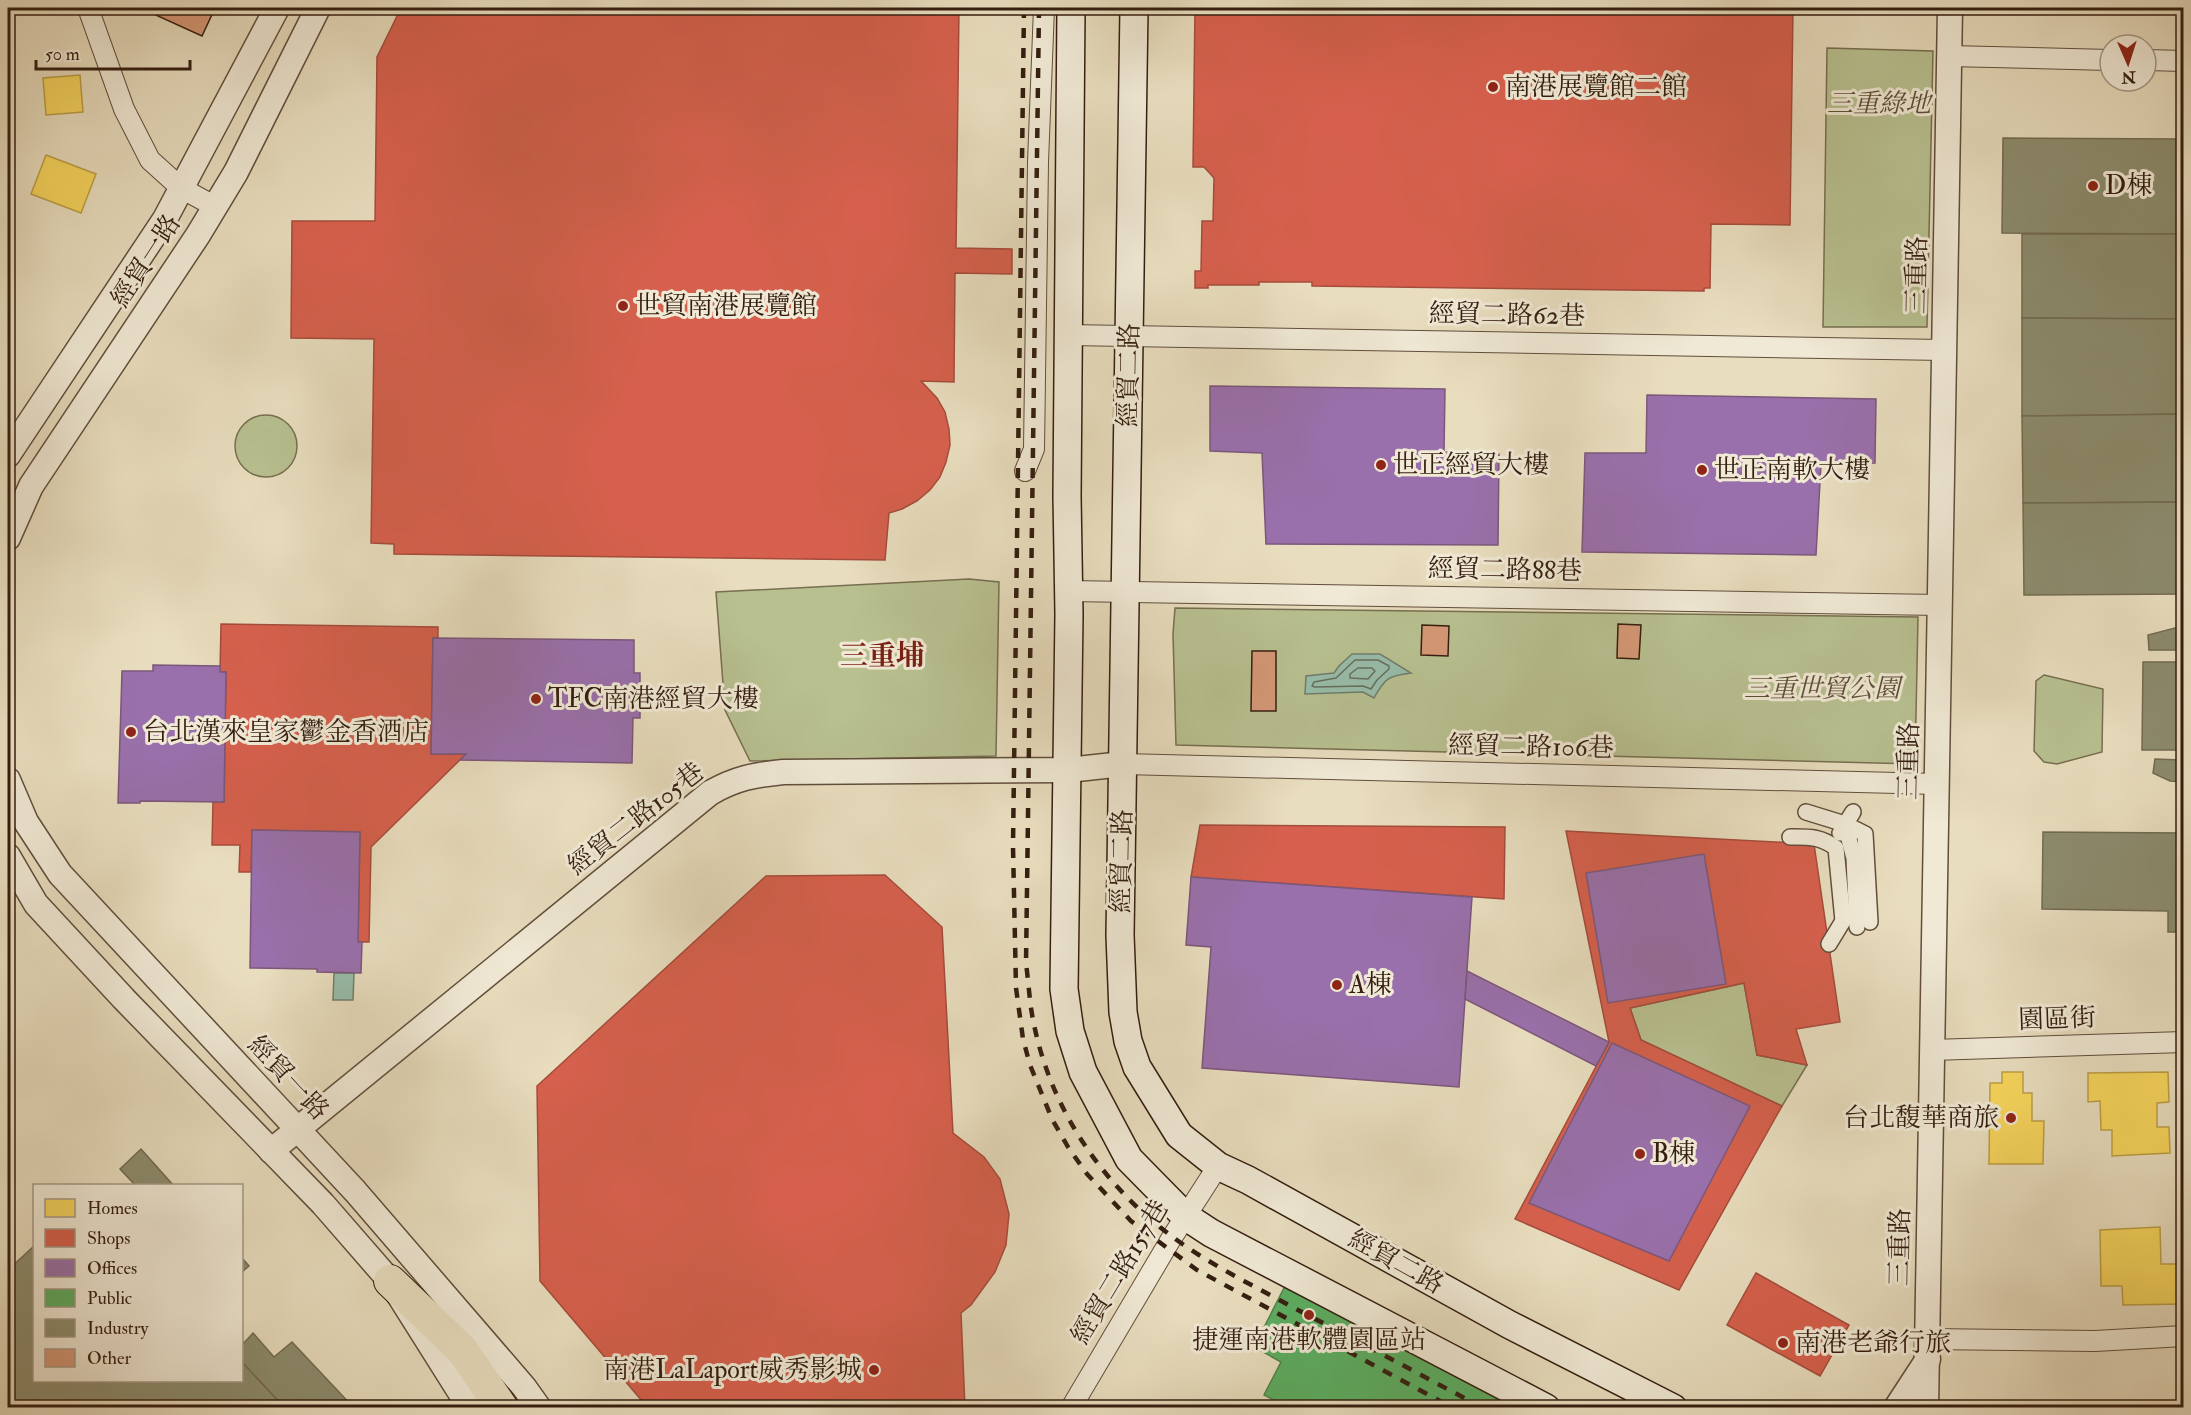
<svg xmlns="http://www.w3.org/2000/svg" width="2191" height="1415" viewBox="0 0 2191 1415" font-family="'IM FELL Double Pica','Noto Serif TC',serif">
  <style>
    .green { fill: #b8c090; stroke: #766f50; stroke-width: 1.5 }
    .water { fill: #98bdab; stroke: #707d6d; stroke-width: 1.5 }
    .homes { fill: #f6d55c; stroke: #bc9e45; stroke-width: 1.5 }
    .shops { fill: #d6604d; stroke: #a54c3b; stroke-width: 1.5 }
    .offices { fill: #9970ab; stroke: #7b577c; stroke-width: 1.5 }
    .public { fill: #5aae61; stroke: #4f8349; stroke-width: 1.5 }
    .industry { fill: #8c8c6e; stroke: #726b52; stroke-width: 1.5 }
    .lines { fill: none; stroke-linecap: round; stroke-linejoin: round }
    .shore { stroke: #666e5e; stroke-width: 1.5 }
    .building { fill: #d59876; stroke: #341e10; stroke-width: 1.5 }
    .pedestrian-casing { stroke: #614e3c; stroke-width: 18 }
    .minor-casing { stroke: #614e3c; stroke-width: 22 }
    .tertiary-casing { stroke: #614e3c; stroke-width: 27 }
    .secondary-casing { stroke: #341e10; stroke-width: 30 }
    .trunk-casing { stroke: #341e10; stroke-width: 34 }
    .pedestrian { stroke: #f0e9d5; stroke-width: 15 }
    .minor { stroke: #f0e9d5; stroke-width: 20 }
    .tertiary { stroke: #f0e9d5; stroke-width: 24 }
    .secondary { stroke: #f0e9d5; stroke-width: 27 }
    .trunk { stroke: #e8ddbe; stroke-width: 32 }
    .rail { stroke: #341e10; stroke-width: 4.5; stroke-dasharray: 10 10; stroke-linecap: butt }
    .poi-dot { fill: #8f2418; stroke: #f0e9d5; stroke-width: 2 }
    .labels { text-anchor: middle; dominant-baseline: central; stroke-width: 6; stroke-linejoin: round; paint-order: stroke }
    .poi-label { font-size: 26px; fill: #341e10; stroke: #f0e9d5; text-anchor: start }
    .park-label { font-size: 26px; font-style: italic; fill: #5c4f36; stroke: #f0e9d5 }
    .street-label { font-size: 26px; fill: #341e10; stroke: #f0e9d5 }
    .quarter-label { font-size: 28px; font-weight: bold; fill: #7a1f14; stroke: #f0e9d5 }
  </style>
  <rect width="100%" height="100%" fill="#e8ddbe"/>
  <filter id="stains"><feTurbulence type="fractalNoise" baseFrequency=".00333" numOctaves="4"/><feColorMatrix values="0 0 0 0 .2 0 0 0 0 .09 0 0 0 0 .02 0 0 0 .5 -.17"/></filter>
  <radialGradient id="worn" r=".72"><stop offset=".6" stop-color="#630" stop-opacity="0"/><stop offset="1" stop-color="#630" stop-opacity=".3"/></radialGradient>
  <!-- green -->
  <g class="green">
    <polygon points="1827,48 1933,51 1927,327 1823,327"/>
    <circle cx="266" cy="446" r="31"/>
    <polygon points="969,579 999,582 996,756 750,761 725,710 716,592"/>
    <polygon points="1175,608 1918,617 1915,764 1176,745 1173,634"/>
    <polygon points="2044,675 2103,689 2102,752 2057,764 2044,762 2034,751 2036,681"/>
    <polygon points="1744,983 1757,1055 1807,1065 1782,1106 1641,1040 1630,1008"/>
  </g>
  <!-- water -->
  <g class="water">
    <path d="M1352 654H1380L1411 673C1388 676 1385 678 1374 698L1363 692 1305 694 1306 676 1334 673 1339 666Z"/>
    <polygon points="334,973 354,973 353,1000 333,1000"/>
  </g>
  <!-- homes -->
  <g class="homes">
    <polygon points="80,75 83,112 46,115 43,78"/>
    <polygon points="46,155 96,174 81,213 31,194"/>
    <polygon points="2002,1072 2023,1072 2023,1093 2032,1093 2032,1121 2044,1121 2043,1164 1989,1164 1990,1083 2002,1083"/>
    <polygon points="2168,1072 2169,1102 2157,1103 2157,1127 2169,1127 2170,1153 2112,1156 2112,1130 2101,1130 2100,1101 2088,1102 2088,1073"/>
    <polygon points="2160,1227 2161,1264 2184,1264 2184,1304 2123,1305 2122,1286 2101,1286 2100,1230"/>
  </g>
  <!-- shops -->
  <g class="shops">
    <polygon points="401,8 959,8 956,248 1012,249 1012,274 955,273 954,382 921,381 937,398 945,412 949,429 950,445 946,462 940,477 930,490 917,501 902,509 889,513 885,560 394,554 394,544 371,543 374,339 291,338 292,221 375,221 377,57"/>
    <polygon points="1195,8 1793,8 1790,225 1711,224 1710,288 1704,288 1704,291 1312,286 1312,282 1259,282 1259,285 1208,285 1208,288 1195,288 1195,271 1201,271 1202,221 1213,221 1214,178 1204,167 1193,167"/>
    <polygon points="221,624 438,627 438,638 433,638 431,754 466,754 371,847 369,942 358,942 360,832 252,830 251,872 239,872 240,845 212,845 213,802 224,802 226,672 220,672"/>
    <polygon points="2179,782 2184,782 2184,833 2178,833"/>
    <polygon points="1200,825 1505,827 1504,899 1191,877"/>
    <polygon points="1566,831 1814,844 1840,1022 1796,1029 1807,1065 1757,1055 1744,983 1630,1008 1641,1040 1782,1106 1679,1290 1515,1219 1609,1042"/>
    <polygon points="885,875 942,927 953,1133 984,1157 1000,1179 1009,1214 1006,1245 995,1272 971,1305 961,1313 965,1408 648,1408 540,1281 537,1086 766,876"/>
    <polygon points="1756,1273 1849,1325 1820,1376 1727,1325"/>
  </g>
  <!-- offices -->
  <g class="offices">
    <polygon points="1210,386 1445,389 1444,452 1499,454 1498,545 1266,544 1262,453 1210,451"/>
    <polygon points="1647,395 1876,399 1875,463 1821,464 1816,555 1582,552 1585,453 1646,453"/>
    <polygon points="433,638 634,640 634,673 640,673 640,718 633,718 632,763 460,760 466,754 431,754"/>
    <polygon points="153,665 220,666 220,672 226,672 224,802 140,801 140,803 118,803 122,671 153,671"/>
    <polygon points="252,830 360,832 358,942 362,942 361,973 317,972 317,969 250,968"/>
    <polygon points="1704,854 1726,984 1608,1003 1586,873"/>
    <polygon points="1191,877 1472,897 1459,1087 1202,1068 1211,947 1186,945"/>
    <polygon points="1467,971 1609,1042 1596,1066 1465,999"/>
    <polygon points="1612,1043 1750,1106 1669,1261 1529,1203"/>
  </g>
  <!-- public -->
  <polygon class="public" points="1286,1284 1526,1408 1277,1408 1279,1403 1264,1395 1281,1362 1254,1347"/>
  <!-- industry -->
  <g class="industry">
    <polygon points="2003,138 2184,139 2184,234 2002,233"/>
    <polygon points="2022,234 2184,234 2184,319 2022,318"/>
    <polygon points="2022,318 2184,319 2184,414 2022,416"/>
    <polygon points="2184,414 2184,502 2023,503 2022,416"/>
    <polygon points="2184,502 2184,594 2024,595 2023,503"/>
    <polygon points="2179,627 2184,628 2184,782 2170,781 2153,773 2155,759 2182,760 2183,750 2142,750 2143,662 2179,662 2178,650 2149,650 2148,635"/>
    <polygon points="2043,832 2184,833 2184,932 2168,932 2168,911 2042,909"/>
    <polygon points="141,1149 174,1186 136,1186 120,1169"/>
    <polygon points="34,1246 34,1380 242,1380 242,1362 285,1408 8,1408 8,1270"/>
    <polygon points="242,1258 249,1266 242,1272"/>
    <polygon points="253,1333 274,1357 292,1342 354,1408 285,1408 242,1362 242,1345"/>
  </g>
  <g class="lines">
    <!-- shore -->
    <g class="shore">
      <polygon points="1355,660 1378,660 1389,666 1389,669 1377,680 1371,689 1363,686 1315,687 1312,686 1314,682 1336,678"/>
      <polygon points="1358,668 1372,668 1375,671 1368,679 1350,678 1350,674"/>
    </g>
  </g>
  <!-- building -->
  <g class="building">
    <polygon points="151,8 215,8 202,36 149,12"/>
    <polygon points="1618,624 1641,625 1639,659 1617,658"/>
    <polygon points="1422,625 1449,626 1448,656 1421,655"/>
    <polygon points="1252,651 1276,651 1276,711 1251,711"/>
  </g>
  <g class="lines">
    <defs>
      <g id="pedestrian">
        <polyline points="1806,812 1845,824 1865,834 1870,922"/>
        <polyline points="1845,824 1854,858 1857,927"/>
        <polyline points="1840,833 1853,812"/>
        <path d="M1790 837C1809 837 1820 836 1836 848L1843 921"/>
        <polyline points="1829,944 1843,921 1847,912"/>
      </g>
      <g id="minor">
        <polyline points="88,8 124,109 150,160 181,188 214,206"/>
        <polyline points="1949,56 2110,60"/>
        <polyline points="2146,60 2184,61"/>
        <polyline points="1069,335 1944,350"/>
        <polyline points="1025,471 1034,449 1038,162 1044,8"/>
        <polyline points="1069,591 1940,605"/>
        <polyline points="1123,764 1937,784"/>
        <polyline points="1932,1050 2184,1042"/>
        <polyline points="1927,1339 2095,1341 2184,1336"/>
        <polyline points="1071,1408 1171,1239 1218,1166"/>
      </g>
      <g id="tertiary">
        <polyline points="8,455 165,219 277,8"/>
        <polyline points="8,538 31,486 198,235 236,172 318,8"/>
        <polyline points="8,780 26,822 60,874 355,1191 524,1387 539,1408"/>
        <polyline points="8,856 36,904 124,999 323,1204 390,1281 470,1408"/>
        <path d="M271 1151 710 793C736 778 754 775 783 772L1068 770 1123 764"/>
        <polyline points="1896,1408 1928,1359"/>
        <polyline points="1926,1408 1950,8"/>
      </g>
      <g id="secondary">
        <polyline points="1071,8 1067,496 1069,614 1064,989 1070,1031 1083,1072 1129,1159 1185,1216 1211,1233 1546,1408"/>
        <polyline points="1134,8 1120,935 1123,1012 1128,1041 1137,1067 1179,1135 1218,1166 1248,1180 1510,1325 1673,1408"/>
      </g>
      <polyline id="trunk" points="390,1281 462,1350 502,1408"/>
    </defs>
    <!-- pedestrian casing -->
    <use href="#pedestrian" class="pedestrian-casing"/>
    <!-- minor casing -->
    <use href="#minor" class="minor-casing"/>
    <!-- tertiary casing -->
    <use href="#tertiary" class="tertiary-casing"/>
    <!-- secondary casing -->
    <use href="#secondary" class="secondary-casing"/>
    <!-- trunk casing -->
    <use href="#trunk" class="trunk-casing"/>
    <!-- pedestrian -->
    <use href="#pedestrian" class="pedestrian"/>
    <!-- minor -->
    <use href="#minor" class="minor"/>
    <!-- tertiary -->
    <use href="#tertiary" class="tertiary"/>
    <!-- secondary -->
    <use href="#secondary" class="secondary"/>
    <!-- trunk -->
    <use href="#trunk" class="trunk"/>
    <!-- rail -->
    <g class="rail">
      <polyline points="1024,8 1013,846 1016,988 1023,1039 1030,1065 1052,1119 1068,1147 1087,1174 1131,1221 1197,1270 1453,1408"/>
      <path d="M1039 8 1026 963C1028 978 1029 993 1031 1008 1047 1112 1111 1200 1199 1255 1231 1275 1265 1292 1298 1310 1360 1342 1421 1375 1483 1408"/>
    </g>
  </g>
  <!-- markers -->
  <g class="poi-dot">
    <circle cx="1493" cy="87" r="6"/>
    <circle cx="2093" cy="186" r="6"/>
    <circle cx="623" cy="306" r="6"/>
    <circle cx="1381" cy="465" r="6"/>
    <circle cx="1702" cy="470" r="6"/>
    <circle cx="536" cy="699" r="6"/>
    <circle cx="131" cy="732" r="6"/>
    <circle cx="1337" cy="985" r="6"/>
    <circle cx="2011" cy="1118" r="6"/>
    <circle cx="1640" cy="1154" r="6"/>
    <circle cx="1309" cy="1315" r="6"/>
    <circle cx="1783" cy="1343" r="6"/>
    <circle cx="874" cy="1370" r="6"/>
  </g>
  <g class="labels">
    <!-- poi labels -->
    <g class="poi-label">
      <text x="1505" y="87">南港展覽館二館</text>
      <text x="2105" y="186">D棟</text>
      <text x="635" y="306">世貿南港展覽館</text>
      <text x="1393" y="465">世正經貿大樓</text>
      <text x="1714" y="470">世正南軟大樓</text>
      <text x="548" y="699">TFC南港經貿大樓</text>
      <text x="143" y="732">台北漢來皇家鬱金香酒店</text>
      <text x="1349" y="985">A棟</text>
      <text x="1999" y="1118" text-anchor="end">台北馥華商旅</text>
      <text x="1652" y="1154">B棟</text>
      <text x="1309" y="1340" text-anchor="middle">捷運南港軟體園區站</text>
      <text x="1795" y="1343">南港老爺行旅</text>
      <text x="862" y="1370" text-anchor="end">南港LaLaport威秀影城</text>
    </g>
    <!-- park labels -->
    <g class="park-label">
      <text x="1879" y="104">三重綠地</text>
      <text x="1822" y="689">三重世貿公園</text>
    </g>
    <!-- street labels -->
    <g class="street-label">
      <text transform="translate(146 261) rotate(-57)">經貿一路</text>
      <text transform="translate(1917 275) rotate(-89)">三重路</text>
      <text transform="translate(1507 315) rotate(1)">經貿二路62巷</text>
      <text transform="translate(1129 375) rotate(-89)">經貿二路</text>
      <text transform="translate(1505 570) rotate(1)">經貿二路88巷</text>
      <text transform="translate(1531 747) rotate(1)">經貿二路106巷</text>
      <text transform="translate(1909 761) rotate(-89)">三重路</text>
      <text transform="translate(636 819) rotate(-38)">經貿二路105巷</text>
      <text transform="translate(1122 861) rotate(-89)">經貿二路</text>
      <text transform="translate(2057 1019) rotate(-2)">園區街</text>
      <text transform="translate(288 1078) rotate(47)">經貿一路</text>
      <text transform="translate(1900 1247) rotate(-89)">三重路</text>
      <text transform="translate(1396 1262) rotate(29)">經貿二路</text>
      <text transform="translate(1120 1272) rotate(-59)">經貿二路157巷</text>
    </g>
    <!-- quarter labels -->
    <g class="quarter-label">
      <text x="882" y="656">三重埔</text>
    </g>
  </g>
  <!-- margin -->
  <rect width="2191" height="1415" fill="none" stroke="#e8ddbe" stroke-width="30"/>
  <rect x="9" y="9" width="2173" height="1397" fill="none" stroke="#341e10" stroke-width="3"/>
  <rect x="15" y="15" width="2161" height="1385" fill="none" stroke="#341e10" stroke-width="1.5"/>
  <!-- legend -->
  <rect x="33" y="1184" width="210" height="198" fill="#f0e9d5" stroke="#a59886" stroke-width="1.5"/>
  <rect x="45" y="1199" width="30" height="18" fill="#f6d55c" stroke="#a59886" stroke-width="1.5"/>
  <text x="87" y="1214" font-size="18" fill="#341e10">Homes</text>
  <rect x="45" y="1229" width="30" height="18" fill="#d6604d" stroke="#a59886" stroke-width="1.5"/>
  <text x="87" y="1244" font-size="18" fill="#341e10">Shops</text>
  <rect x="45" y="1259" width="30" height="18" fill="#9970ab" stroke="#a59886" stroke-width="1.5"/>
  <text x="87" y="1274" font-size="18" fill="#341e10">Offices</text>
  <rect x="45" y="1289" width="30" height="18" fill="#5aae61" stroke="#a59886" stroke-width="1.5"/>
  <text x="87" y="1304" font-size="18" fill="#341e10">Public</text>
  <rect x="45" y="1319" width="30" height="18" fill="#8c8c6e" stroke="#a59886" stroke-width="1.5"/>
  <text x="87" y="1334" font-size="18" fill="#341e10">Industry</text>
  <rect x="45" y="1349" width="30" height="18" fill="#d59876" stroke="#a59886" stroke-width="1.5"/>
  <text x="87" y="1364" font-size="18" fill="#341e10">Other</text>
  <!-- north arrow -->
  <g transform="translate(2128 63) rotate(177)"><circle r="28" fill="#f0e9d5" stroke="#a59886" stroke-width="1.5"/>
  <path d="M0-4.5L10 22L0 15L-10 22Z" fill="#8f2418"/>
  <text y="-9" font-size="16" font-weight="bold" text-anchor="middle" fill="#341e10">N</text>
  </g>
  <!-- scale -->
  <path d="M36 60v9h154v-9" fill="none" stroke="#341e10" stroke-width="3"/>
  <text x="45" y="60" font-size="18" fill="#341e10" stroke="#f0e9d5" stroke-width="4.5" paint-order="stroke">50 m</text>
  <rect width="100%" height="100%" filter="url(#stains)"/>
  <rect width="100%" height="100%" fill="url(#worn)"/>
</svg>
